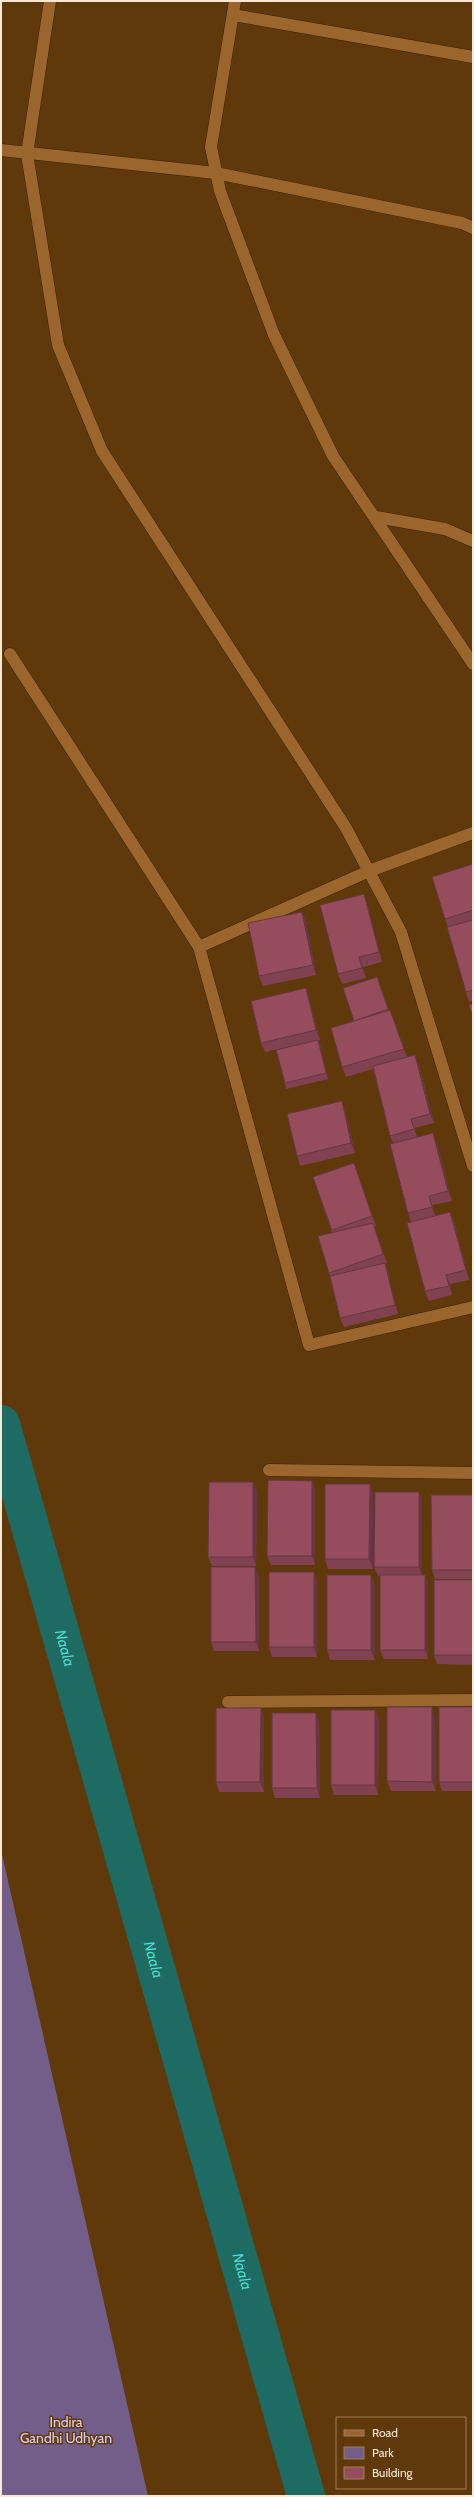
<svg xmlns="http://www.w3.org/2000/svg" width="474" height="2497" viewBox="0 0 474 2497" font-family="Cabin,sans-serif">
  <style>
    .green { fill: #725e89 }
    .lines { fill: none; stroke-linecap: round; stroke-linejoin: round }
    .canal { stroke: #1d6b63; stroke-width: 38 }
    .minor-casing { stroke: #3d2203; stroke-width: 13 }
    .minor { stroke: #9a662d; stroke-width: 12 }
    .wall { fill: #804251 }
    .shaded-wall { fill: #683642 }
    .building { fill: #954d5e; stroke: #683642 }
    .labels { text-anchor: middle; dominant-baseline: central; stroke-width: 3; stroke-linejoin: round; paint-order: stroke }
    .park-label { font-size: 14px; fill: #e0d1f3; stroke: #5f390a }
    .water-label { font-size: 15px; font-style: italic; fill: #4edecf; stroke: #5f390a }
  </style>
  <rect width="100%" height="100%" fill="#5f390a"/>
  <!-- green -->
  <polygon class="green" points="1,1850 148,2496 1,2496"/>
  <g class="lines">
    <!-- canal -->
    <path class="canal" id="s1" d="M1 1424 306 2496"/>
    <defs>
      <g id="minor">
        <polyline points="50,1 27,154 58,345 102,451 346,828 401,932 473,1166"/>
        <polyline points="235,1 211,147 220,191 274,335 333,456 473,664"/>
        <polyline points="233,15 473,57"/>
        <polyline points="1,150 216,173 462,223 473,228"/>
        <polyline points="376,517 445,529 473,541"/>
        <polyline points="10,654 199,947 309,1345 473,1307"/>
        <polyline points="199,947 369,871 473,833"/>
        <polyline points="269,1470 473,1473"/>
        <polyline points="228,1702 473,1700"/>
      </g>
    </defs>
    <!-- minor casing -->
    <use href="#minor" class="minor-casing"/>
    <!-- minor -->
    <use href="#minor" class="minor"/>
  </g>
  <!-- wall -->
  <g class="wall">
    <polygon points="473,864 473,1000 469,1002 466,992 448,927 445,919"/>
    <polygon points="364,894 367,904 382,962 363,967 366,978 342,984 338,974"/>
    <polygon points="306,921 316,975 263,986 259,976"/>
    <polygon points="377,977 389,1011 390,1010 407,1057 419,1065 434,1123 414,1128 417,1137 437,1143 452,1201 432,1205 435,1216 450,1212 454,1221 469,1280 450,1284 452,1295 429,1301 425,1291 411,1222 408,1213 393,1143 390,1136 373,1069 346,1077 342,1067 354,1021"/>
    <polygon points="309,998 320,1040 265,1052 261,1043"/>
    <polygon points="320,1045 328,1079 286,1089 285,1083"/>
    <polygon points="345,1111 355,1153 300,1166 297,1156"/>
    <polygon points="354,1163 376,1226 374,1226 387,1263 385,1264 388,1272 398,1314 344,1327 340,1318 330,1276 318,1236 332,1233 313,1177"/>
    <polygon points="312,1481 315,1490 315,1565 271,1565 267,1556"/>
    <polygon points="370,1484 373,1494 373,1569 328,1569 325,1559"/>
    <polygon points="257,1491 256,1566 212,1566 208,1557"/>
    <polygon points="419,1492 422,1501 422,1575 425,1575 428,1584 428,1659 384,1659 380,1650 380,1576 378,1576 374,1567"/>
    <polygon points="473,1495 473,1579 435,1579 432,1570"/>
    <polygon points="314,1572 317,1582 317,1657 272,1657 269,1647"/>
    <polygon points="371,1575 375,1585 375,1660 330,1660 327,1650"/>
    <polygon points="259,1576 259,1651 214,1651 211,1642"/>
    <polygon points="473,1580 473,1665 437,1664 434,1655"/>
    <polygon points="473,1707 473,1791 442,1791 439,1782"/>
    <polygon points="261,1708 264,1717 264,1792 219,1792 216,1782"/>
    <polygon points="375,1710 379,1720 378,1795 334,1795 331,1785"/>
    <polygon points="435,1716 436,1791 391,1791 387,1781"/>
    <polygon points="320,1723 320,1798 275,1798 272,1788"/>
  </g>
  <!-- shaded-wall -->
  <g class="shaded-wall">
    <polygon points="364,894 367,904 382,962 379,952"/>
    <polygon points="302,912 306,921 316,975 313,965"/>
    <polygon points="359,957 363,967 366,978 362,968"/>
    <polygon points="306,988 309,998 320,1040 316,1030"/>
    <polygon points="318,1040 320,1045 328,1079 326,1073"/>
    <polygon points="415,1055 419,1065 434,1123 430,1114"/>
    <polygon points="342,1101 345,1111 355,1153 351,1143"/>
    <polygon points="433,1133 437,1143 452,1201 448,1191"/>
    <polygon points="429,1196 432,1205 435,1216 432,1207"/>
    <polygon points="450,1212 454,1221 469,1280 466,1270"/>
    <polygon points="385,1263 388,1272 398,1314 395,1305"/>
    <polygon points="446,1275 450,1284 452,1295 449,1286"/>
    <polygon points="312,1481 315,1490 315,1565 312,1556"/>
    <polygon points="253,1482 257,1491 256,1566 253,1557"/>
    <polygon points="370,1484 373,1494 373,1569 369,1559"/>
    <polygon points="419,1492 422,1501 422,1576 419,1567"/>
    <polygon points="255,1567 259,1576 259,1651 256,1642"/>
    <polygon points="314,1572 317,1582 317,1657 314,1647"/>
    <polygon points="371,1575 375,1585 375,1660 371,1650"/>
    <polygon points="425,1575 428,1584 428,1659 425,1650"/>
    <polygon points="432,1707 435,1716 436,1791 432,1782"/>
    <polygon points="261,1708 264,1717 264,1792 260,1782"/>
    <polygon points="375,1710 379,1720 378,1795 375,1785"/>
    <polygon points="316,1713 320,1723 320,1798 317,1788"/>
  </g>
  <!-- building -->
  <g class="building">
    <polygon points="473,864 473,910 445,919 432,877"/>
    <polygon points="364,894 379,952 359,957 362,968 338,974 320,905"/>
    <polygon points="302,912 313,965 259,976 248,923"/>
    <polygon points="473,920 473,990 466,992 447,927"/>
    <polygon points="377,977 388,1009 354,1021 343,988"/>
    <polygon points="306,988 316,1030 261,1043 251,1001"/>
    <polygon points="473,1004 473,1017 469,1005"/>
    <polygon points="390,1010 404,1049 342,1067 331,1028"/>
    <polygon points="318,1040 326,1073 285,1083 276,1050"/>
    <polygon points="415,1055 430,1114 411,1119 414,1129 390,1136 373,1066"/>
    <polygon points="342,1101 351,1143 297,1156 287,1114"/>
    <polygon points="433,1133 448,1191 429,1196 432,1207 408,1213 390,1144"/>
    <polygon points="354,1163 372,1216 332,1230 313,1177"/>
    <polygon points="450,1212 466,1270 446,1275 449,1286 425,1291 407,1223"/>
    <polygon points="373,1223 383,1254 329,1273 318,1236"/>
    <polygon points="385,1263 395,1305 340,1318 330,1276"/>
    <polygon points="268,1480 312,1481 312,1556 267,1556"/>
    <polygon points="209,1482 253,1482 253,1557 208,1557"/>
    <polygon points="325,1484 370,1484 369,1559 325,1559"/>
    <polygon points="375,1492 419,1492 419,1567 374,1567"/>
    <polygon points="431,1495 473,1495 473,1570 432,1570"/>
    <polygon points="211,1567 255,1567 256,1642 211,1642"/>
    <rect x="269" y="1572" width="45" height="75"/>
    <rect x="327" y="1575" width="44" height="75"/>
    <rect x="380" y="1575" width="45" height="75"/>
    <rect x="434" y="1580" width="39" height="75"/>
    <polygon points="387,1707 432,1707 432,1782 387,1781"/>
    <rect x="439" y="1707" width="34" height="75"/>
    <polygon points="216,1708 261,1708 260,1782 216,1782"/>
    <rect x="331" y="1710" width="44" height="75"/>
    <polygon points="272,1713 316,1713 317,1788 272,1788"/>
  </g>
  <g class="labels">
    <!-- park labels -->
    <g class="park-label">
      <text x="66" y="2422">Indira<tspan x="66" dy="16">Gandhi Udhyan</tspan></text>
    </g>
    <!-- water labels -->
    <g class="water-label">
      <text stroke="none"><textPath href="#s1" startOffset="233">Naala</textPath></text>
      <text stroke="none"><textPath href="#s1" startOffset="557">Naala</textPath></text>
      <text stroke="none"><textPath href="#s1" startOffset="881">Naala</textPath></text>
    </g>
  </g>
  <!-- border -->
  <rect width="474" height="2497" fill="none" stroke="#fbe9d8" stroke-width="4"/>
  <!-- legend -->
  <rect x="336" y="2417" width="130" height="72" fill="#5f390a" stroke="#9d7f5c"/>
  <rect x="344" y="2430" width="20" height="6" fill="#9a662d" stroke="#9d7f5c"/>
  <text x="372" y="2437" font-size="12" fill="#fbe9d8">Road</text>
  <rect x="344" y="2447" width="20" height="12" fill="#725e89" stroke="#9d7f5c"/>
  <text x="372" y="2457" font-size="12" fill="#fbe9d8">Park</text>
  <rect x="344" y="2467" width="20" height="12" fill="#954d5e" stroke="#9d7f5c"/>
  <text x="372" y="2477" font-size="12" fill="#fbe9d8">Building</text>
</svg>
